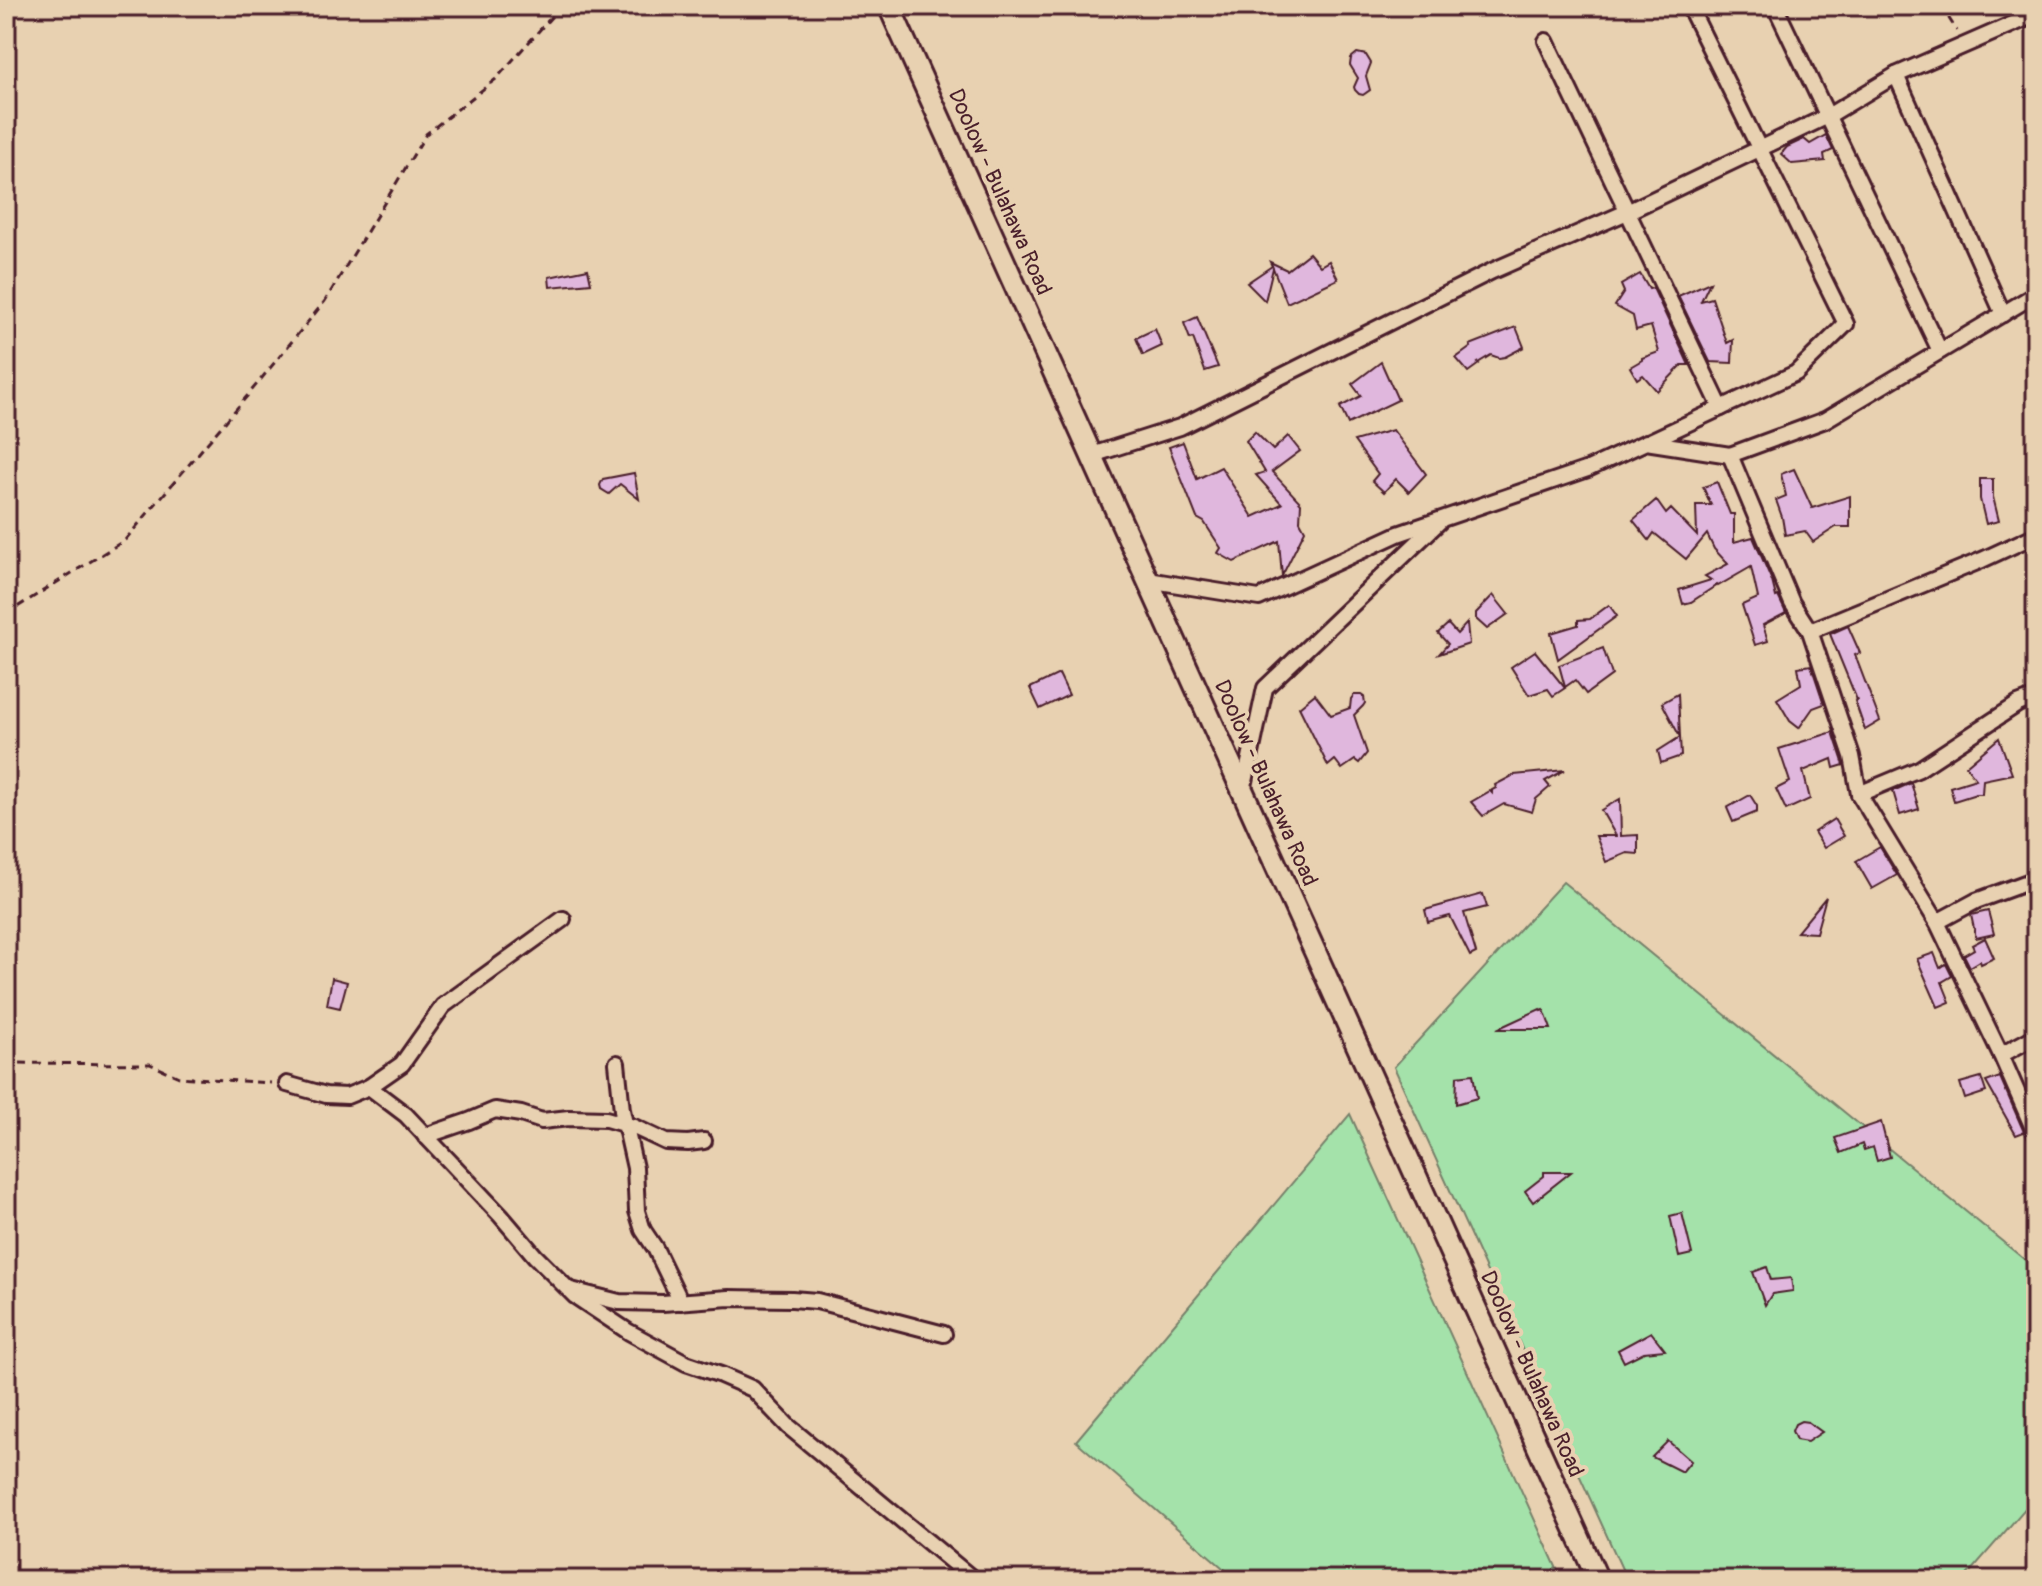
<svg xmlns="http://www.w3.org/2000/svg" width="2042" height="1586" viewBox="0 0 2042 1586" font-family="Pangolin,sans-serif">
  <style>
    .green { fill: #a4e2aa; stroke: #77806a; stroke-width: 2 }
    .building { fill: #e0b7dd; stroke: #4a1f2b; stroke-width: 2 }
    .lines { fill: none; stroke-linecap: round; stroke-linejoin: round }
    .street-casing { stroke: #4a1f2b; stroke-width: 20 }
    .secondary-casing { stroke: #4a1f2b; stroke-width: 26 }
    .path { stroke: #4a1f2b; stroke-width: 3; stroke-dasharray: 8 6; stroke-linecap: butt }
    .street { stroke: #e8d1b1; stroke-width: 14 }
    .secondary { stroke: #e8d1b1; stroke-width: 20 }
    .labels { text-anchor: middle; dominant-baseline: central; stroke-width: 8; stroke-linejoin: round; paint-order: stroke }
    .street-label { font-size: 22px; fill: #4a1f2b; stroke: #e8d1b1 }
  </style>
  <rect width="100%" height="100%" fill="#e8d1b1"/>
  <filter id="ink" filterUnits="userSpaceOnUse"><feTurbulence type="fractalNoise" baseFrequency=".0125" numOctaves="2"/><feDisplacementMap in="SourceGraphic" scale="16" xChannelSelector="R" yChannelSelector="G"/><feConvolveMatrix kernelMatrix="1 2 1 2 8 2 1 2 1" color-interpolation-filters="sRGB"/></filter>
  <g filter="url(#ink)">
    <!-- green -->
    <g class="green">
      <polygon points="1563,882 2036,1269 2036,1496 1963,1580 1627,1580 1394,1067"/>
      <polygon points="1350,1114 1562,1580 1237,1580 1076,1441"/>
    </g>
    <!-- building -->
    <g class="building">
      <polygon points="1357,53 1366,55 1371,63 1366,76 1370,90 1363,95 1359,94 1355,90 1354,87 1358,78 1350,65 1351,58"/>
      <polygon points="1826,135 1833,150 1824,154 1825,161 1792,164 1781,154 1787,147 1804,139 1810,144"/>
      <polygon points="1309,253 1320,266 1329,261 1338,279 1287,303 1273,268 1265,301 1247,283 1272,266 1270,262 1287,270"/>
      <polygon points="588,269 591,283 550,287 549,277"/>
      <polygon points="1640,274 1649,289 1653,288 1689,365 1682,365 1657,391 1643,375 1637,379 1630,367 1642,360 1642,358 1659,352 1651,326 1636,330 1633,316 1615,306 1624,292 1621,285"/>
      <polygon points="1710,282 1701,301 1712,298 1727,343 1733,340 1732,363 1710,362 1678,296"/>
      <polygon points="1197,317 1218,367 1205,371 1193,338 1190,339 1184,323"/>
      <polygon points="1516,327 1524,347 1505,357 1499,358 1491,355 1478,363 1479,364 1468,372 1456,358 1471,347 1470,345"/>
      <polygon points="1155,329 1162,346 1143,355 1136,338"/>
      <polygon points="1381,362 1398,400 1348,424 1340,407 1361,396 1352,384"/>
      <polygon points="1393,430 1426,474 1409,492 1396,479 1384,492 1372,481 1378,474 1354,441"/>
      <polygon points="1255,432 1273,450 1288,436 1300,451 1272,472 1301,503 1300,521 1305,530 1282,576 1279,541 1234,562 1218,553 1221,548 1204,522 1197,518 1169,447 1183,442 1197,479 1221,467 1253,517 1282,504 1256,475 1265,472 1246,441"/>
      <polygon points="1794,469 1812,508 1850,496 1850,527 1836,527 1813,542 1805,531 1785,535 1782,517 1776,500 1786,496 1781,474"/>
      <polygon points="634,473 639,499 620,484 609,494 601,489 600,485 603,479"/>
      <polygon points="1980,479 1993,479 1993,497 1999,521 1986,524 1980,499"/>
      <polygon points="1717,482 1730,514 1734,514 1734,542 1753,537 1772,581 1776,597 1778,596 1786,613 1763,625 1768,641 1755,645 1742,605 1758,598 1751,567 1718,586 1717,585 1691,602 1683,604 1679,590 1711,580 1705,576 1728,564 1714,549 1707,534 1686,559 1654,533 1649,540 1633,520 1656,500 1666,514 1671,509 1697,536 1696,505 1711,505 1703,487"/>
      <polygon points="1493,595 1508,614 1487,629 1476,619 1476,613"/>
      <polygon points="1609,605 1617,616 1558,659 1551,633 1578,625 1578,620 1590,619"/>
      <polygon points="1467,623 1469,644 1439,654 1448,644 1438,633 1448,624 1457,634"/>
      <polygon points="1848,626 1860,653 1855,655 1880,721 1865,730 1855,701 1857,700 1830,634"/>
      <polygon points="1603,648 1612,675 1586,694 1575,680 1565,687 1559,665"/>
      <polygon points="1535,651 1565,688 1553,696 1548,689 1529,695 1511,667"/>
      <polygon points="1811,665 1824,704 1813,708 1799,728 1790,721 1777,699 1801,684 1798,667"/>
      <polygon points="1059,674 1069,695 1040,709 1030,688"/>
      <polygon points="1315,694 1331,715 1350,708 1351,699 1354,695 1361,695 1364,697 1365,703 1363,706 1354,715 1367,753 1359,763 1355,760 1342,769 1335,760 1328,766 1299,707"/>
      <polygon points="1678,694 1680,737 1662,703"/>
      <polygon points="1833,732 1844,765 1834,768 1832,759 1803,771 1810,799 1786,810 1776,789 1790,782 1779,749"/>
      <polygon points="1680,737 1681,756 1661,763 1658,751"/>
      <polygon points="1999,738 2012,774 1983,780 1982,794 1976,794 1954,801 1950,787 1976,779 1966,766"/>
      <polygon points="1565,770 1545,781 1550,787 1536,799 1532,812 1504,804 1483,816 1471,802 1490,791 1492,793 1492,790 1496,788 1495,785 1514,775"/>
      <polygon points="1911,783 1919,809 1900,815 1893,791"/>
      <polygon points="1750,795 1757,806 1757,812 1733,822 1727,808"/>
      <polygon points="1620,799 1621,836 1638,835 1638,854 1627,853 1606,862 1596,836 1616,836 1601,810"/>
      <polygon points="1834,819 1844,836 1824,848 1814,832"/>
      <polygon points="1880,847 1897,875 1872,889 1856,861"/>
      <polygon points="1483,894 1487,907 1464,913 1476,953 1470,956 1450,916 1428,922 1425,910"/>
      <polygon points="1826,897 1816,933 1797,932"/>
      <polygon points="1988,911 1994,934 1976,938 1971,915"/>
      <polygon points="1985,938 1994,958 1981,964 1980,961 1970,967 1964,955 1974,949 1972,945"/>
      <polygon points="1934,953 1940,968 1946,964 1952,976 1942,982 1950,1002 1938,1007 1917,959"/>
      <polygon points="332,978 347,982 340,1008 327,1005"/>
      <polygon points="1540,1009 1541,1011 1544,1010 1551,1029 1497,1029"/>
      <polygon points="1473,1074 1477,1098 1456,1104 1457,1076"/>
      <polygon points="1981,1077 1986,1092 1965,1099 1960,1083"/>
      <polygon points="2000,1077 2024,1132 2016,1135 1986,1082"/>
      <polygon points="1881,1122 1890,1157 1877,1161 1873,1147 1864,1150 1862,1144 1841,1153 1835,1138"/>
      <polygon points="1544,1172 1571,1172 1533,1202 1525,1191 1544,1176"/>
      <polygon points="1682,1213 1692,1254 1679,1257 1670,1216"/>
      <polygon points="1767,1267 1771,1280 1791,1278 1793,1291 1772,1294 1765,1305 1753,1272"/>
      <polygon points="1651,1332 1665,1350 1644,1352 1624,1362 1618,1350"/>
      <polygon points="1801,1421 1808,1422 1822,1432 1807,1442 1796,1440 1792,1431 1795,1424"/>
      <polygon points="1668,1441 1691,1461 1682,1472 1652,1457"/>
    </g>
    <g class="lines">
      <defs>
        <g id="street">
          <polyline points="1775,6 1940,351"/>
          <polyline points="1546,41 1721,408"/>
          <polyline points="1896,75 2036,14"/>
          <polyline points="1648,442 1796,373 1846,324 1689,6"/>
          <polyline points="1092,455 1180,427 1492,271 1627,212 1828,116 1896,75 2003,314"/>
          <polyline points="1730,455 1792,603 1810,631 1852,756 1859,794 1937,922 1976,901 2036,879"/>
          <polyline points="1148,580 1259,598 1398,534 1588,469 1646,442 1730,455 1825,420 2036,294"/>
          <polyline points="1810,631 1982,560 2036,535"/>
          <polyline points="1243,791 1265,688 1440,521"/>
          <polyline points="1859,794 1919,769 2018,704 2036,697"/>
          <polyline points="1937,922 2001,1055 2036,1135"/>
          <polyline points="2001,1055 2036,1036"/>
          <polyline points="617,1063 622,1110 635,1168 637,1211 643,1230 655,1248 681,1302"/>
          <polyline points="287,1084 326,1095 347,1096 369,1087 406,1115 501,1216 535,1256 575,1296 629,1332 686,1363 721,1375 753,1389 788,1426 974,1580"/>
          <polyline points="369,1087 402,1064 443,1006 563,919"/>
          <polyline points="425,1136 469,1121 495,1110 521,1114 542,1121 569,1118 606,1119 634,1127 666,1142 688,1143 704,1141"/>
          <polyline points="571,1290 619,1302 663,1303 729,1298 792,1299 817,1301 944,1334"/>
        </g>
        <polyline id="secondary" points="889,6 1598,1580"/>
      </defs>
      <!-- street casing -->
      <use href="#street" class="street-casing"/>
      <!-- secondary casing -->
      <use href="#secondary" class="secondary-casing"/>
      <!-- path -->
      <g class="path">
        <polyline points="1941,6 1957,31"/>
        <polyline points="6,614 125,540 248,395 325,301 426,134 496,79 561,6"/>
        <polyline points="6,1063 150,1064 179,1077 271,1083"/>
      </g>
      <!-- street -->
      <use href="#street" class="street"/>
      <!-- secondary -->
      <use href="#secondary" class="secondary"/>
    </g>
  </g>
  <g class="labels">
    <!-- street labels -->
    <g class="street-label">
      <text transform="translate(1000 192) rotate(66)">Doolow - Bulahawa Road</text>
      <text transform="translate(1266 783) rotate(66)">Doolow - Bulahawa Road</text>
      <text transform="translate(1532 1374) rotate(66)">Doolow - Bulahawa Road</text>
    </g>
  </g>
  <!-- margin -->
  <rect width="2042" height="1586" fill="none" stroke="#e8d1b1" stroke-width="32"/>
  <rect x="16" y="16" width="2010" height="1554" fill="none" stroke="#4a1f2b" stroke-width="3" filter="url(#ink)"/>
</svg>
